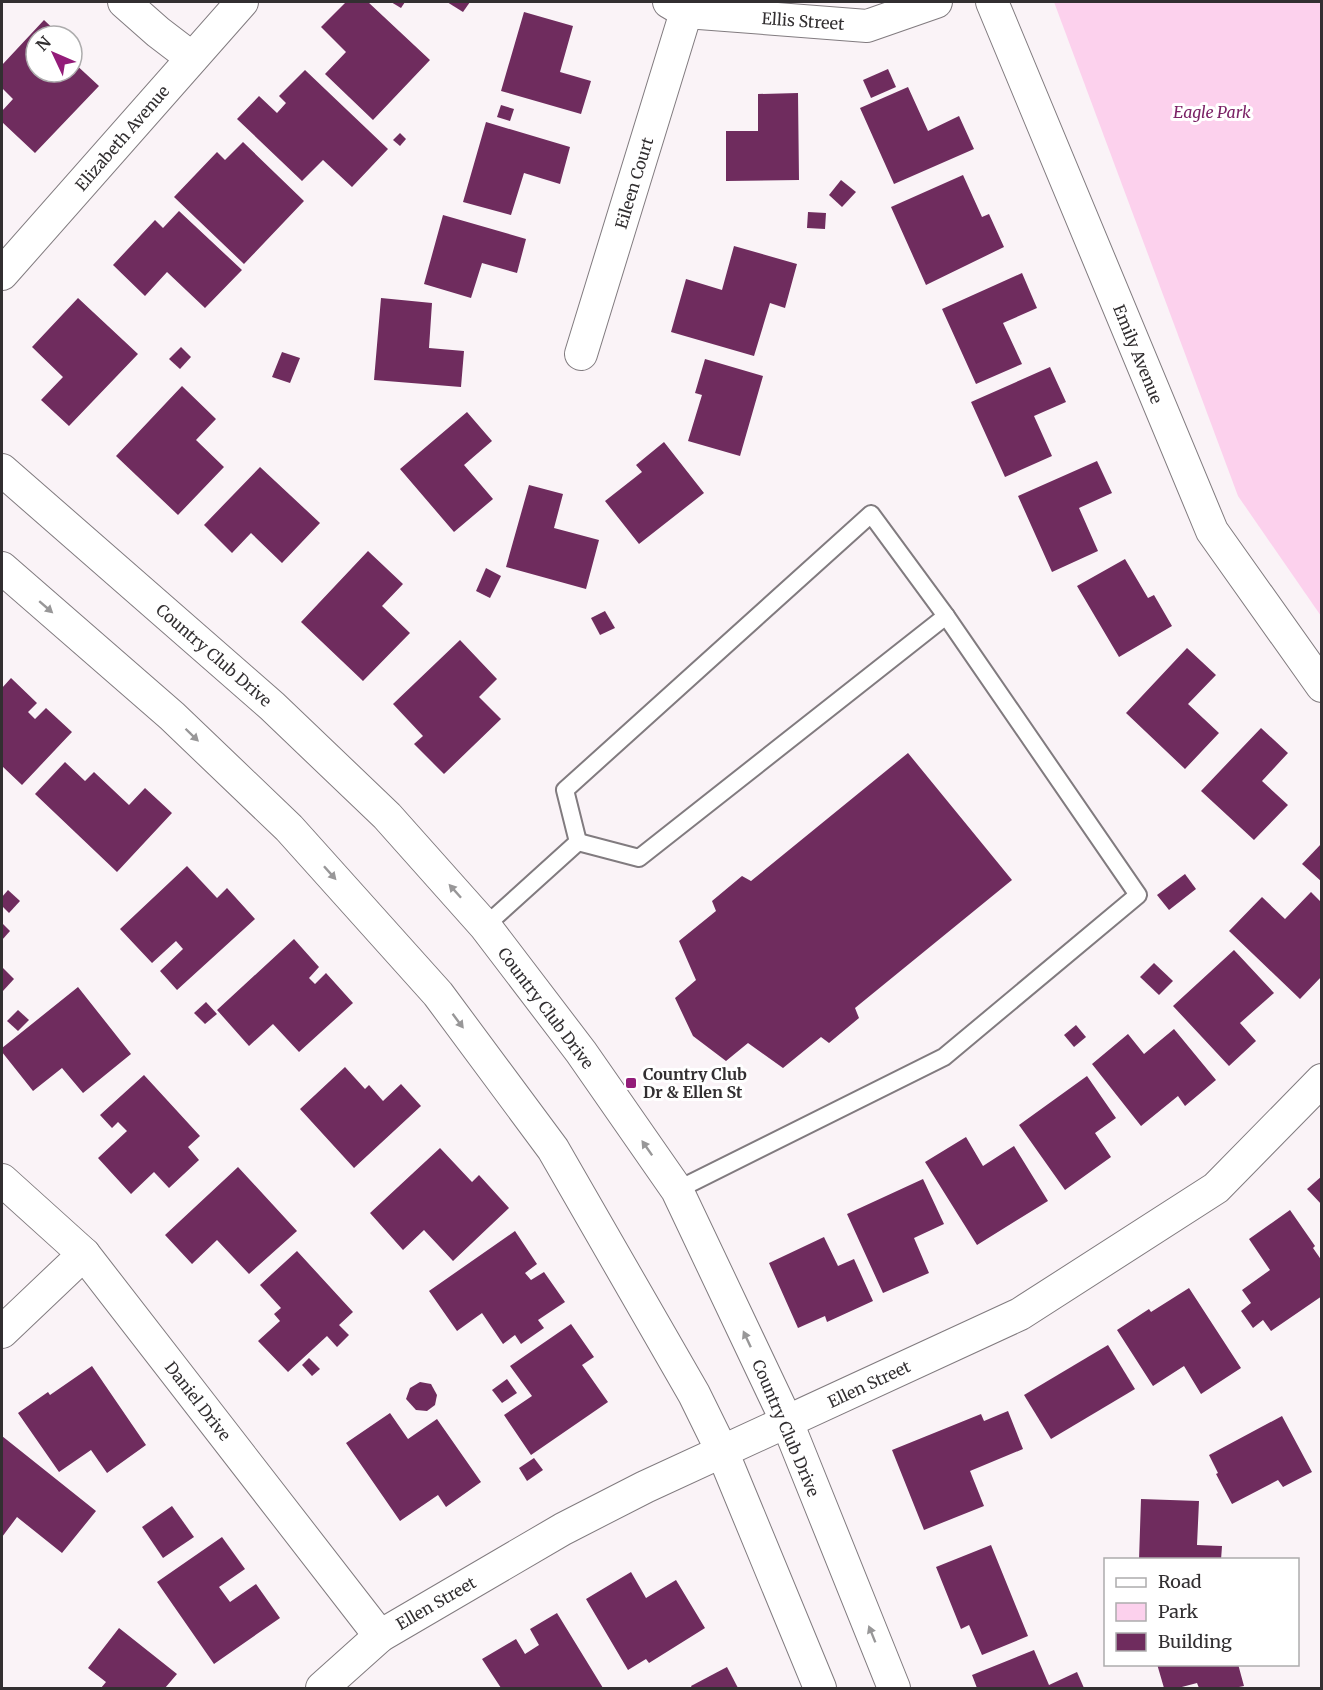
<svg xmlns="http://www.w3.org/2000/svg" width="1323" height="1690" viewBox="0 0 1323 1690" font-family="Merriweather,serif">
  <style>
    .green { fill: #fcd1ed }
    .building { fill: #6f2c5e }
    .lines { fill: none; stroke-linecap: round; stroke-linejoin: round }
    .lane-casing { stroke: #817b7f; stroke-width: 20 }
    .street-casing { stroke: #817b7f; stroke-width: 34 }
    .lane { stroke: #fff; stroke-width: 16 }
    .street { stroke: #fff; stroke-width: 32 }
    .oneway { fill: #989798 }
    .poi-dot { fill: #931c79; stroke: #fff; stroke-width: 2 }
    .labels { text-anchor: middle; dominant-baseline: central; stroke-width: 6; stroke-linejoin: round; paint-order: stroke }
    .street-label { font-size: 16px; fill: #322f31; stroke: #fff }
    .park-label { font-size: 16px; font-style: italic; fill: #7b2266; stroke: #fff }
    .poi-label { font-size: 16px; font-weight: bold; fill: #322f31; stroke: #fff; text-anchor: start }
  </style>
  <rect width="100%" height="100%" fill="#faf3f7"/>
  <!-- green -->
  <polygon class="green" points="1054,2 1321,2 1321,616 1238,496"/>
  <!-- building -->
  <g class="building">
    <polygon points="346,2 368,2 430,60 373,120 325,74 346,52 321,27"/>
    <polygon points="391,2 405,2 401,8"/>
    <polygon points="447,2 470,2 463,12"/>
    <polygon points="524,12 573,26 560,72 591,81 581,114 501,91"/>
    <polygon points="44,20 61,36 36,36 36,72 72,72 72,61 99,86 35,153 2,122 2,111 13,99 2,88 2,65"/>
    <polygon points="888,69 896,87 871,98 863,80"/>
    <polygon points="305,70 388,149 352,187 323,160 302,181 237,119 259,96 277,113 286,103 279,96"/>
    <polygon points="908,87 928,131 959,116 974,149 894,184 860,108"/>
    <polygon points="798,93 799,180 726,181 726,131 758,131 758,94"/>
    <polygon points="501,105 514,109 510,121 497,117"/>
    <polygon points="486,122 570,147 560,184 524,173 511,215 463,202"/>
    <polygon points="400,133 406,139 400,146 393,140"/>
    <polygon points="243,142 304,201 244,264 174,197 217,152 225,160"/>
    <polygon points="963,175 982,217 989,214 1004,247 926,285 891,207"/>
    <polygon points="841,180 856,192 842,207 829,195"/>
    <polygon points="179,211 242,270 205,308 167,272 145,296 113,265 155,220 163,228"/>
    <polygon points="808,212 826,213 825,229 807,228"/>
    <polygon points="443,215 526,239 517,273 482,263 471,298 424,284"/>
    <polygon points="734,246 797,264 785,308 770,303 754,356 671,332 686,279 722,290"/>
    <polygon points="1022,273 1037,308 1003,323 1022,364 976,384 942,309"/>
    <polygon points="78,298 138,354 69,426 41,400 63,377 32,347"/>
    <polygon points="381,298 432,303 429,348 464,351 461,387 374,380"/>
    <polygon points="181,347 191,357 180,369 169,359"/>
    <polygon points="282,352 300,358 290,383 272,377"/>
    <polygon points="705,359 763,376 740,456 688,441 702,395 695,393"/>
    <polygon points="1050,367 1066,402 1034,416 1052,456 1005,477 971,402"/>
    <polygon points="182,386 216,419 196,440 224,467 178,515 116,456"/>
    <polygon points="467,412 492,441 464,465 493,499 454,532 400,469"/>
    <polygon points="664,442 704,493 639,544 605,501 642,472 636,465"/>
    <polygon points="1097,461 1112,493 1079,508 1098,551 1052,572 1018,496"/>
    <polygon points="260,467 320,523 282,563 251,533 232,553 204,525"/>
    <polygon points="529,485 563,494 554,528 599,540 586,589 506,567"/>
    <polygon points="368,551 403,584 382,606 410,633 363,681 301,622"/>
    <polygon points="1125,559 1148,598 1154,595 1172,626 1119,657 1077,586"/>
    <polygon points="486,568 501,576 490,598 476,591"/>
    <polygon points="605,611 615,628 600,635 591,618"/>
    <polygon points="460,640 497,679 479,697 501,719 444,774 414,744 423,736 393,704"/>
    <polygon points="1187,648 1216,675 1188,704 1219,733 1185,769 1126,713"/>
    <polygon points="11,678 37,703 28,712 35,719 46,708 72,732 22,785 2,766 2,688"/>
    <polygon points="1261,728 1288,753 1262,781 1288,805 1254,840 1201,791"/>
    <polygon points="908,753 1012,880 855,1008 859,1018 829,1043 821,1037 783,1068 748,1043 726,1061 693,1036 675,998 696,980 679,941 716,911 712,901 742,876 751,881"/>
    <polygon points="65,762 85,781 94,772 129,805 145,788 172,813 117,872 35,794"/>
    <polygon points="1322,843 1322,882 1302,864"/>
    <polygon points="187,866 217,898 227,888 255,919 177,990 160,971 183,949 176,941 152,963 120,929"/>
    <polygon points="1185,874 1196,889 1169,910 1157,895"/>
    <polygon points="8,890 20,901 9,913 2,906 2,897"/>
    <polygon points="1311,892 1322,903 1322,976 1300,999 1229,931 1262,897 1285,919"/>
    <polygon points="2,923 10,931 2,940"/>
    <polygon points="294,939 319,967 309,978 315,984 326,973 353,1003 299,1052 273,1024 249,1046 217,1010"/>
    <polygon points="1234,950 1274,993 1240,1023 1256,1041 1229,1066 1173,1006"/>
    <polygon points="1154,963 1173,981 1159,995 1140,977"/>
    <polygon points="2,967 14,979 2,992"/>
    <polygon points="78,987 131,1054 83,1093 62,1068 33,1091 2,1052 2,1048"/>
    <polygon points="206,1002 217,1014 205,1024 194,1013"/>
    <polygon points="18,1010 29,1020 18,1031 7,1021"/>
    <polygon points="1076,1025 1086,1037 1074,1047 1064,1035"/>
    <polygon points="1174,1029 1216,1080 1185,1106 1178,1096 1141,1126 1092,1064 1128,1034 1144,1054"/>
    <polygon points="345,1067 365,1089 369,1085 383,1101 401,1084 421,1106 354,1168 300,1109"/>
    <polygon points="144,1075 200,1136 188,1147 199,1160 169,1188 154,1172 131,1194 98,1158 127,1131 118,1122 112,1128 100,1115"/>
    <polygon points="1087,1076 1116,1118 1095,1133 1111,1157 1065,1190 1019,1125"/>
    <polygon points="966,1137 983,1166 1014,1146 1048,1201 977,1245 925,1162"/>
    <polygon points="440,1148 472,1182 479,1175 509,1208 453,1261 424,1230 403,1250 370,1213"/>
    <polygon points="238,1167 297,1231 249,1274 217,1240 192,1264 165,1235"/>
    <polygon points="1322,1176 1322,1205 1307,1189"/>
    <polygon points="923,1179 944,1224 914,1238 929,1273 883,1293 847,1214"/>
    <polygon points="1290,1210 1315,1246 1313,1248 1322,1261 1322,1296 1271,1331 1263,1320 1253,1328 1241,1311 1251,1303 1242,1290 1270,1270 1249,1239"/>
    <polygon points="515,1231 537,1264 525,1273 531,1280 544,1272 565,1302 538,1320 544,1328 521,1344 515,1335 503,1344 482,1313 457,1331 429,1291"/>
    <polygon points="824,1237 838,1266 854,1259 873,1301 827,1322 825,1316 798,1328 769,1263"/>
    <polygon points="297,1251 353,1312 339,1325 349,1335 337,1347 327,1336 288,1372 258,1341 280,1321 274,1314 281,1308 260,1285"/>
    <polygon points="1189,1288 1241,1368 1201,1394 1184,1366 1153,1386 1117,1330 1149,1309 1151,1312"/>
    <polygon points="571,1324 594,1357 582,1365 608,1402 531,1455 504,1415 532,1396 510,1366"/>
    <polygon points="1108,1345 1135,1389 1051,1439 1024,1395"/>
    <polygon points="309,1358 320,1369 312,1376 302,1365"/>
    <polygon points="92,1366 146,1445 107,1473 91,1450 59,1472 18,1413 48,1392 50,1395"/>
    <polygon points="507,1379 517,1393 502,1403 492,1390"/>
    <polygon points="420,1382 431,1384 437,1395 435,1405 427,1411 416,1410 406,1399 410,1388"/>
    <polygon points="1008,1411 1023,1449 970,1471 984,1506 924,1530 892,1450 981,1414 984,1421"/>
    <polygon points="390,1413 408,1439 437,1419 481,1482 446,1507 438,1495 400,1521 346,1443"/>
    <polygon points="1282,1416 1312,1472 1283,1487 1278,1480 1232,1504 1216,1474 1218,1473 1209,1455"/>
    <polygon points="2,1436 96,1511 62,1553 17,1517 2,1537"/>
    <polygon points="534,1458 543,1470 527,1481 519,1468"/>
    <polygon points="1141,1499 1199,1501 1197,1545 1222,1546 1221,1560 1139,1560"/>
    <polygon points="172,1506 194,1537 163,1558 142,1527"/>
    <polygon points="222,1537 245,1569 219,1587 230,1602 256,1584 280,1618 214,1664 157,1582"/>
    <polygon points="991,1545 1028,1636 982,1655 969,1625 961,1629 936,1567"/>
    <polygon points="631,1572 646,1598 676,1580 705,1628 649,1663 646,1659 628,1670 586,1599"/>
    <polygon points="557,1613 603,1688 501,1688 482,1659 516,1639 525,1654 539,1645 530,1629"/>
    <polygon points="119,1628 177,1674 165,1688 101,1688 106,1682 88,1668"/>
    <polygon points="1034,1650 1049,1685 1077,1672 1084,1688 977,1688 972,1675"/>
    <polygon points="1157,1664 1238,1664 1244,1686 1234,1688 1199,1688 1197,1683 1178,1688 1164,1688"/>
    <polygon points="727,1667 738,1688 692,1688 691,1686"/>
  </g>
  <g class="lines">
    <defs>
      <g id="lane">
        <polyline points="578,842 639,858 946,616"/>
        <polyline points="485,926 578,842 565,790 871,514 946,616 1138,895 944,1057 677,1190"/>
      </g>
      <g id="street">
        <polyline points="124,2 158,32 192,58"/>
        <polyline points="669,2 686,12 867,26 936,2"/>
        <polyline points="992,2 1212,531 1322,686"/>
        <polyline points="2,274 242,2"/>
        <polyline points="581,354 686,12"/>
        <polyline points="2,470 272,706 387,816 485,926 581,1052 677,1190 787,1422 894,1688"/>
        <polyline points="2,568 172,716 289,828 438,994 553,1149 694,1394 722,1451 820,1688"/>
        <polyline points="2,1180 84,1254 380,1636"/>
        <polyline points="2,1332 84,1254"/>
        <polyline points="322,1688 380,1636 563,1529 645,1487 1020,1314 1216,1188 1322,1080"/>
      </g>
    </defs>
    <!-- lane casing -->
    <use href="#lane" class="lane-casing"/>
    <!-- street casing -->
    <use href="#street" class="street-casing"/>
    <!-- lane -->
    <use href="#lane" class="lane"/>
    <!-- street -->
    <use href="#street" class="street"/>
  </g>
  <!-- one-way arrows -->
  <defs><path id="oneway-solid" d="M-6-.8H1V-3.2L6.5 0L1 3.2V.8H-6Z" transform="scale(1.5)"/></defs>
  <g class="oneway">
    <use href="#oneway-solid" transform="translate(46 607) rotate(41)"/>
    <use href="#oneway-solid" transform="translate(192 735) rotate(44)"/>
    <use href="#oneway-solid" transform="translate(330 873) rotate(48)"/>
    <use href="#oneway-solid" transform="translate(455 891) rotate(-132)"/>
    <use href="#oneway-solid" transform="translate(458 1021) rotate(53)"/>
    <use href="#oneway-solid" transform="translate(647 1148) rotate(-125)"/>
    <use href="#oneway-solid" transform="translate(747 1339) rotate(-115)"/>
    <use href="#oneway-solid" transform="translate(872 1634) rotate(-112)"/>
  </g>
  <!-- markers -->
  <rect class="poi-dot" x="625" y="1077" width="12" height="12" rx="3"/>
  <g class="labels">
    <!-- street labels -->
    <g class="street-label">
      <text transform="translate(803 21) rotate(4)">Ellis Street</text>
      <text transform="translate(122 138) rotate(-49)">Elizabeth Avenue</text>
      <text transform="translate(634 183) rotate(-73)">Eileen Court</text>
      <text transform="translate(1138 354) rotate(68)">Emily Avenue</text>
      <text transform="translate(214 655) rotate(41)">Country Club Drive</text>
      <text transform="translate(546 1008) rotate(53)">Country Club Drive</text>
      <text transform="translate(869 1384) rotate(-25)">Ellen Street</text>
      <text transform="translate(198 1401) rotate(52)">Daniel Drive</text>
      <text transform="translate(786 1428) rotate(67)">Country Club Drive</text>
      <text transform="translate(436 1603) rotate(-30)">Ellen Street</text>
    </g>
    <!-- park labels -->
    <g class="park-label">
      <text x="1212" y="112">Eagle Park</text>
    </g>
    <!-- poi labels -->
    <g class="poi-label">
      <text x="643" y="1074">Country Club<tspan x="643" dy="18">Dr &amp; Ellen St</tspan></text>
    </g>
  </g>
  <!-- border -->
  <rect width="1323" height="1690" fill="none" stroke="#322f31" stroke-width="6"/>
  <!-- legend -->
  <rect x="1104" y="1558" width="195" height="108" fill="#ffffff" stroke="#adacad" stroke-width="1.5"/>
  <rect x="1116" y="1578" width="30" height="9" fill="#ffffff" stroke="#adacad" stroke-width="1.5"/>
  <text x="1158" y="1588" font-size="18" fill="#322f31">Road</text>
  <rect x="1116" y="1603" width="30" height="18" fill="#fcd1ed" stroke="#adacad" stroke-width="1.5"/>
  <text x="1158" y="1618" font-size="18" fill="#322f31">Park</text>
  <rect x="1116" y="1633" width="30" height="18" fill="#6f2c5e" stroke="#adacad" stroke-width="1.5"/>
  <text x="1158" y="1648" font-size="18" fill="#322f31">Building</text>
  <!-- north arrow -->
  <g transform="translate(54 54) rotate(314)"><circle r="28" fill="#ffffff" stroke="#adacad" stroke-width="1.5"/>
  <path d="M0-4.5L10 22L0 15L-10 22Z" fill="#931c79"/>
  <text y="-9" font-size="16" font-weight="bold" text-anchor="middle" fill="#322f31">N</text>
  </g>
</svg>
